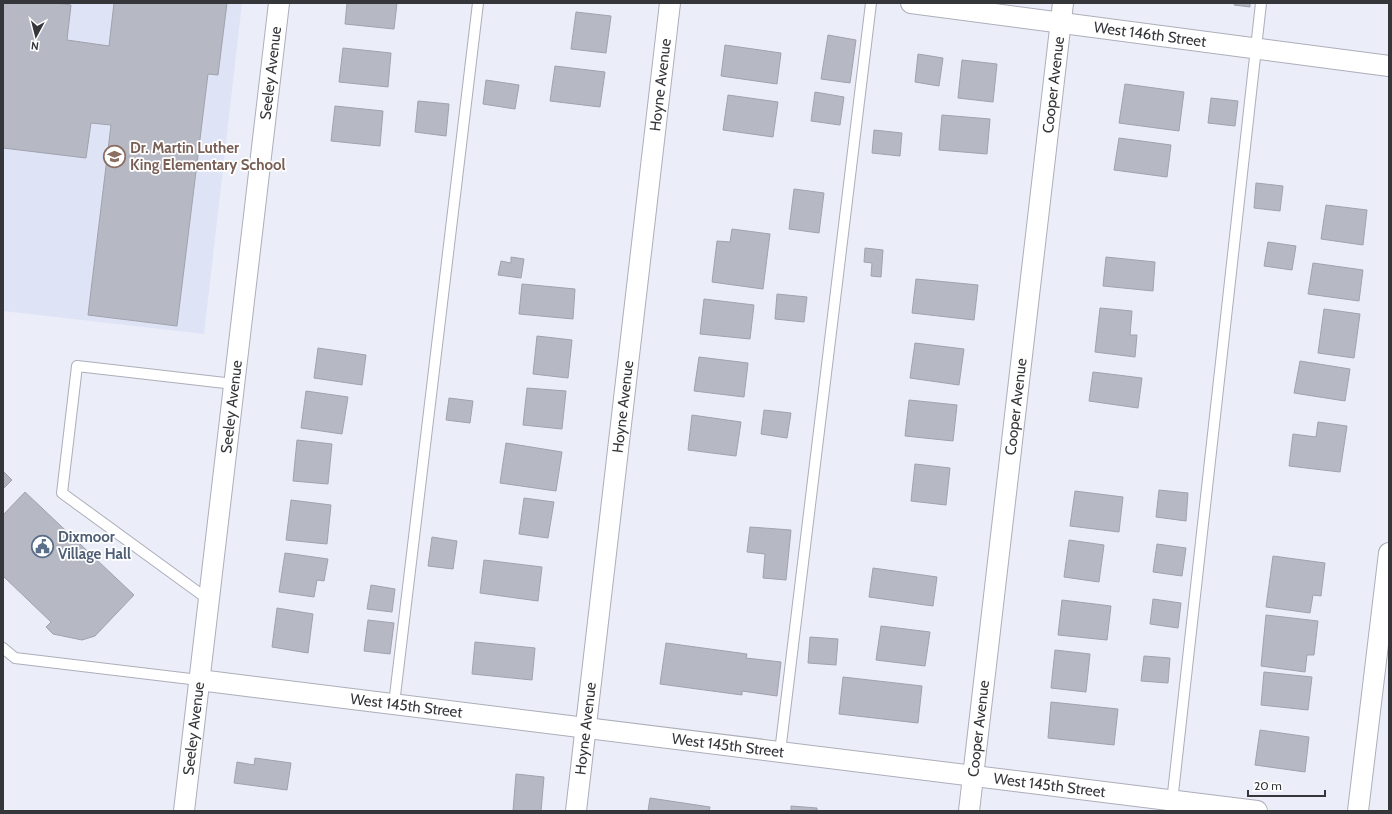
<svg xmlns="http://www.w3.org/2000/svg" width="1392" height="814" viewBox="0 0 1392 814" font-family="Cabin,sans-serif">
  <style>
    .built { fill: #dfe3f6 }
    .building { fill: #b6b8c4; stroke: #a0a2ad }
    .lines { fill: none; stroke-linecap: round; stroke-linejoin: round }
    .lane-casing { stroke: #acaeb9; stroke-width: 12 }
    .street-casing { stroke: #acaeb9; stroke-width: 22 }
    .lane { stroke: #fff; stroke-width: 10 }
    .street { stroke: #fff; stroke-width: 20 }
    .labels { text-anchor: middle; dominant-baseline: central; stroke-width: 3.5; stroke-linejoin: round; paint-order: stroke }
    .street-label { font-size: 15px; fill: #35363a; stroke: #fff }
    .education-label { font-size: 15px; font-weight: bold; fill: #785e54; stroke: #fff; text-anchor: start }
    .service-label { font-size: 15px; font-weight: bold; fill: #4e5e75; stroke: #fff; text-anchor: start }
  </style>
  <rect width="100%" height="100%" fill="#ebedf9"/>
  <!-- built -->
  <polygon class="built" points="3,3 242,3 204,334 3,311"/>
  <!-- building -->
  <g class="building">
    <polygon points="3,3 56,3 71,5 67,40 109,46 114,3 227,3 218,75 208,74 177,326 88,315 111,125 91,123 86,158 3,148"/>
    <polygon points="347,3 397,3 394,29 345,24"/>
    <polygon points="1235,3 1250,3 1250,7 1234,5"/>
    <polygon points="576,12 611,16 606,53 571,49"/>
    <polygon points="828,35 856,40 850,83 821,79"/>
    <polygon points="725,45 781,53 777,84 721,76"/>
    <polygon points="343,48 391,53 388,87 339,82"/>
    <polygon points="918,54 943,58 939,86 915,82"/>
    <polygon points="962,60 997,64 993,102 958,98"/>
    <polygon points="555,66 605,72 600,107 550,101"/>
    <polygon points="486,80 519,85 515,109 483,104"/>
    <polygon points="1125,84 1184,92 1179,131 1119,123"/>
    <polygon points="815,92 844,97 840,125 811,121"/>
    <polygon points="728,95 778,102 773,137 723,130"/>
    <polygon points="1211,98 1238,101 1235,126 1208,123"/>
    <polygon points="418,101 449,104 446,136 415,132"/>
    <polygon points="335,106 383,111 380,146 331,141"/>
    <polygon points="942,115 990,119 987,154 939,150"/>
    <polygon points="874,130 902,133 900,156 872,153"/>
    <polygon points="1119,138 1171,145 1167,177 1114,170"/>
    <polygon points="1256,183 1283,186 1280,211 1254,208"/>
    <polygon points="794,189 824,193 819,233 789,229"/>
    <polygon points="1326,205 1367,210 1363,245 1321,239"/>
    <polygon points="732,229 770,234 763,289 712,282 717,241 730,242"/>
    <polygon points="1268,242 1296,246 1292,270 1264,266"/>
    <polygon points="865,248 883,250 881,277 871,276 872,263 864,262"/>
    <polygon points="511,257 524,259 521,278 498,275 501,261 511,263"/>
    <polygon points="1106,257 1155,262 1153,291 1103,286"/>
    <polygon points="1313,263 1363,270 1359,301 1308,294"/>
    <polygon points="916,279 978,285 974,320 912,313"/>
    <polygon points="522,284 575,289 573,319 519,314"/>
    <polygon points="777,294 807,297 804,322 775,319"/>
    <polygon points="704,299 754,305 750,339 700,334"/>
    <polygon points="1100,308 1132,311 1130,335 1137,335 1135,357 1095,352"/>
    <polygon points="1324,309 1360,314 1354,358 1318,353"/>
    <polygon points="537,336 572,340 568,378 533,374"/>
    <polygon points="915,343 964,349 959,385 910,378"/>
    <polygon points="318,348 366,355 362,385 314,378"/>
    <polygon points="699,357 748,363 744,397 694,391"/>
    <polygon points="1300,361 1350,369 1345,401 1294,393"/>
    <polygon points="1093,372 1142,378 1138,408 1089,401"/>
    <polygon points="527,388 566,391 562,429 523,425"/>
    <polygon points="306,391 348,397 342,434 301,428"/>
    <polygon points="449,398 473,401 470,423 446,420"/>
    <polygon points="909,400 957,405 953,441 905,436"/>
    <polygon points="764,410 791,413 787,438 761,434"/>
    <polygon points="692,415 741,422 736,456 688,450"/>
    <polygon points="1318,422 1347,426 1340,472 1289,466 1293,434 1316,437"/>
    <polygon points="297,440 332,444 328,484 293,481"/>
    <polygon points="506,443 562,452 556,491 500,483"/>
    <polygon points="915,464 950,468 946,505 911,501"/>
    <polygon points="3,471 12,480 3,489"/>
    <polygon points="1159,490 1188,493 1186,521 1156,517"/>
    <polygon points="1075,491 1123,497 1119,532 1070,526"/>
    <polygon points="25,492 134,595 95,636 82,640 53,634 46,627 51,622 3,576 3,515"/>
    <polygon points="524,498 554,502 548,538 519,534"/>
    <polygon points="291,500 331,505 327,544 286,540"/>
    <polygon points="750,527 791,530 786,580 763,578 765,554 747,552"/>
    <polygon points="432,537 457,541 453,569 428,566"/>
    <polygon points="1069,540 1104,545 1099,582 1064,577"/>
    <polygon points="1157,544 1186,548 1182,576 1153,572"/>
    <polygon points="285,553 328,559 324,581 317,580 314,597 279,592"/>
    <polygon points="1273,556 1325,563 1321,596 1313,595 1310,613 1266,607"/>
    <polygon points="484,560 542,567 538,601 480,593"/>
    <polygon points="873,568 937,577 933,606 869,597"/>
    <polygon points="371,585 395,589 392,612 367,609"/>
    <polygon points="1153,599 1181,603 1178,628 1150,624"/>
    <polygon points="1062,600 1111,606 1107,640 1058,635"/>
    <polygon points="277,608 313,614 308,653 272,647"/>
    <polygon points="1266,615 1318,621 1314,655 1307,655 1305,672 1261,666"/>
    <polygon points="368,620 394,623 390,654 364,651"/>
    <polygon points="881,626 930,632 925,666 876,660"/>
    <polygon points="810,637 838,639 836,665 808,663"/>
    <polygon points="475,642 535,648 532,680 472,674"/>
    <polygon points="666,643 747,654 746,658 781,662 777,696 742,691 742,695 660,684"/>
    <polygon points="1055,650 1090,654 1086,692 1051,688"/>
    <polygon points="1144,656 1170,658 1168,683 1141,681"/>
    <polygon points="1264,672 1312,677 1308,710 1261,705"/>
    <polygon points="843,677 922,686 918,723 839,714"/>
    <polygon points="1051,702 1118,709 1114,745 1048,738"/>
    <polygon points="1260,730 1309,737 1305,772 1255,765"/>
    <polygon points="255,758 291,763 287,790 234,783 237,762 254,765"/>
    <polygon points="516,774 544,777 541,811 513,811"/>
    <polygon points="650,798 710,807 709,811 648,811"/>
    <polygon points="791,806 817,808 817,811 791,811"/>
  </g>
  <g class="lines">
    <defs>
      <g id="lane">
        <polyline points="209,600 62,493 77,366 234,384"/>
        <polyline points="3,648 15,658 199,680"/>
        <polyline points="394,704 478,3"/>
        <polyline points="780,752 871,3"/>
        <polyline points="1171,811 1261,3"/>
      </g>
      <g id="street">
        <path id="s1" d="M911 3 1389 66"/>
        <path id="s2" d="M199 680 1257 811"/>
        <path id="s3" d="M184 811 279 3"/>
        <path id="s4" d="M576 811 670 3"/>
        <path id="s5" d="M969 811 1063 3"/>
        <polyline points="1358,811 1389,553"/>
      </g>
    </defs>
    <!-- lane casing -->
    <use href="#lane" class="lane-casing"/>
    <!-- street casing -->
    <use href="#street" class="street-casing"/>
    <!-- lane -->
    <use href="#lane" class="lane"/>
    <!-- street -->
    <use href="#street" class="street"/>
  </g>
  <!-- icons -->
  <defs>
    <symbol id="school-ring" viewBox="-11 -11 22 22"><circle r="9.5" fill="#fff" stroke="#8d6e63" stroke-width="1.5"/><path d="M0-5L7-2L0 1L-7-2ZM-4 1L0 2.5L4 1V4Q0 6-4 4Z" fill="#8d6e63"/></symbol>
    <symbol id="civic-ring" viewBox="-11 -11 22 22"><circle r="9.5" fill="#fff" stroke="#5c6f8a" stroke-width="1.5"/><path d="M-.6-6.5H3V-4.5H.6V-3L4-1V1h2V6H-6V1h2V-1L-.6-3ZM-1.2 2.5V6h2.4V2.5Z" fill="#5c6f8a"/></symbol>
  </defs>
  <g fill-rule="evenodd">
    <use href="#school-ring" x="102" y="144" width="25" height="25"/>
    <use href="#civic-ring" x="30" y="534" width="25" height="25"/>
  </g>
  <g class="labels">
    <!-- street labels -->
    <g class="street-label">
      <text stroke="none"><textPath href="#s1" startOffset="241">West 146th Street</textPath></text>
      <text stroke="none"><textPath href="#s3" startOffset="743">Seeley Avenue</textPath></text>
      <text stroke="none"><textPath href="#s4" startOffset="731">Hoyne Avenue</textPath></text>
      <text stroke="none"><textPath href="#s5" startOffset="731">Cooper Avenue</textPath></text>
      <text stroke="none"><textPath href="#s3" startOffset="407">Seeley Avenue</textPath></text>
      <text stroke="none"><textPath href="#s4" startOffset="407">Hoyne Avenue</textPath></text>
      <text stroke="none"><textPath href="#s5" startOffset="407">Cooper Avenue</textPath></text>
      <text stroke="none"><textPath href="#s2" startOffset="209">West 145th Street</textPath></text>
      <text stroke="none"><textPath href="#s3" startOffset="83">Seeley Avenue</textPath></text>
      <text stroke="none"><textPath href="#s4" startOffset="83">Hoyne Avenue</textPath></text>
      <text stroke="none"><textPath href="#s5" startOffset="83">Cooper Avenue</textPath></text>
      <text stroke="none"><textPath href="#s2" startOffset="533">West 145th Street</textPath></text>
      <text stroke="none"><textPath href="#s2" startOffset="857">West 145th Street</textPath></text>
    </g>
    <!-- education labels -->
    <g class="education-label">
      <text x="130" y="148">Dr. Martin Luther<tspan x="130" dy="17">King Elementary School</tspan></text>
    </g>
    <!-- service labels -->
    <g class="service-label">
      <text x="58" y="537">Dixmoor<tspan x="58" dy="17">Village Hall</tspan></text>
    </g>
  </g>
  <!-- border -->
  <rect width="1392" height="814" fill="none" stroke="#35363a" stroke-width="8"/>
  <!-- north arrow -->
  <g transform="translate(36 36) rotate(187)" stroke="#ffffff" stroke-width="3" paint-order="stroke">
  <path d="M0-3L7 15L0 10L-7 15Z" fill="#35363a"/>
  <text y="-6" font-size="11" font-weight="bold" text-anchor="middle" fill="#35363a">N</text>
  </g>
  <!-- scale -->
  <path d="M1248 790v6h77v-6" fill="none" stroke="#35363a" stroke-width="2"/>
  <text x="1254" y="790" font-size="12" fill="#35363a" stroke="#ffffff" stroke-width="3" paint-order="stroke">20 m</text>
</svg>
